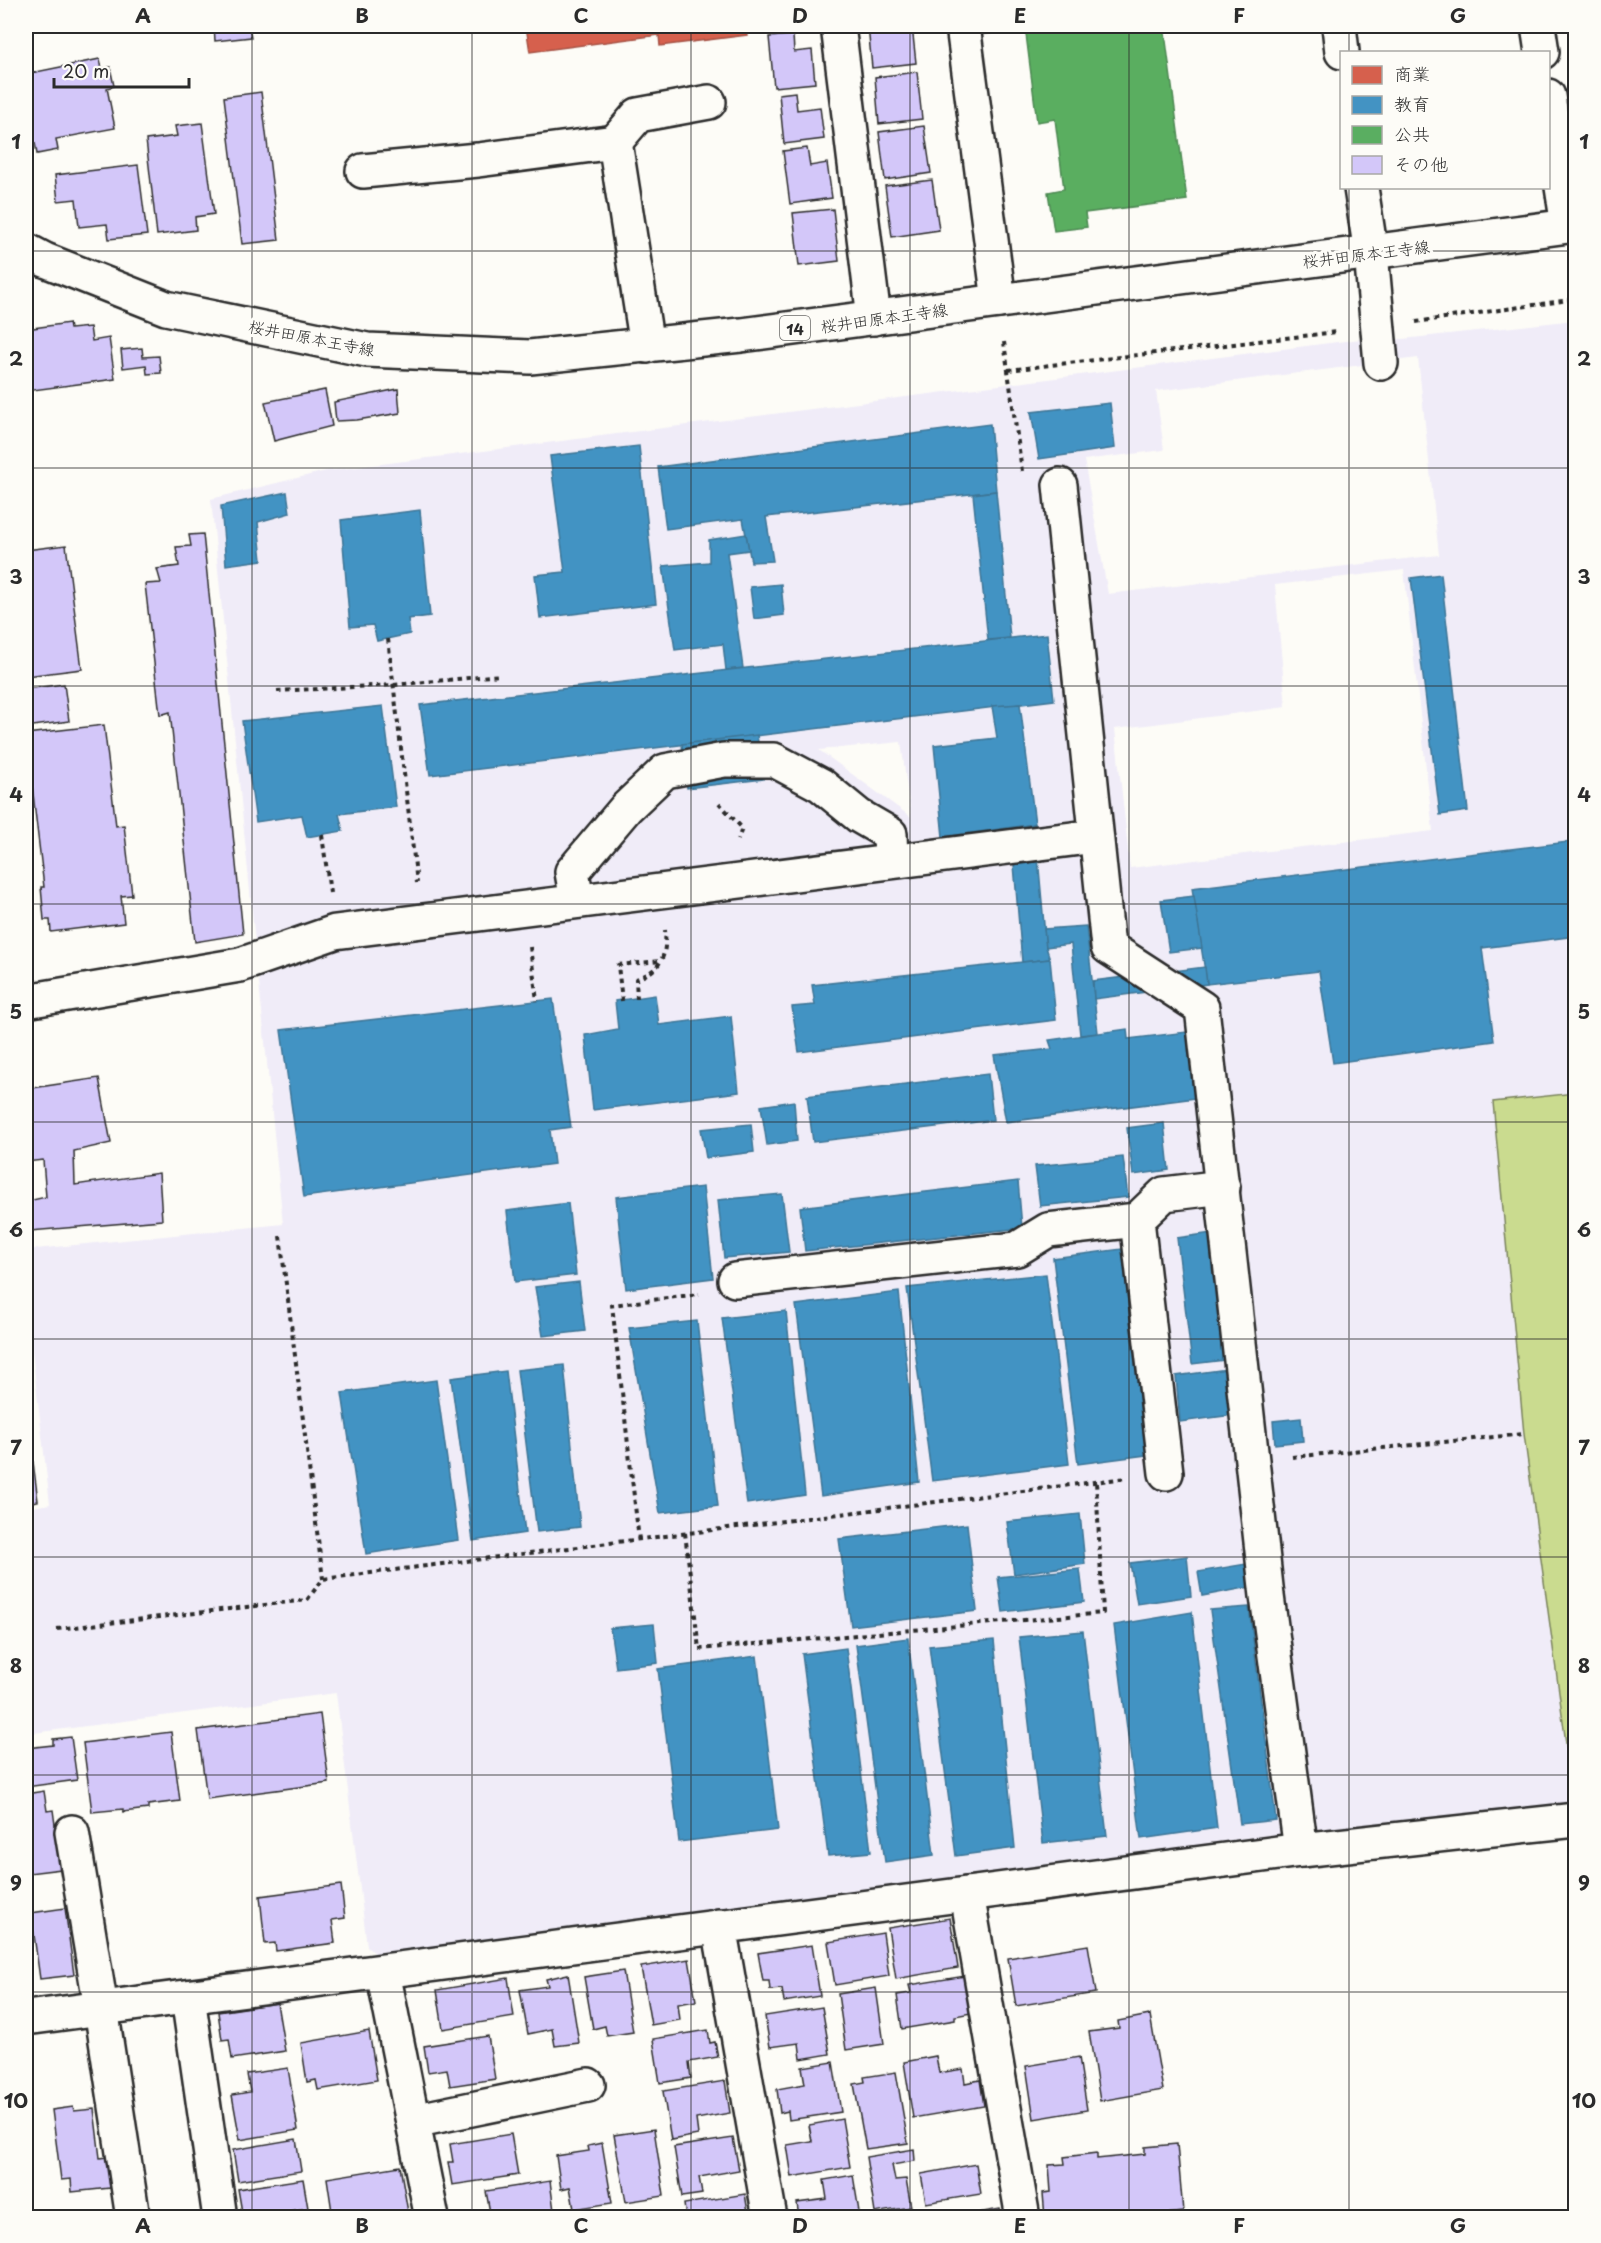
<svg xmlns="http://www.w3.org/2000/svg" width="1601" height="2243" viewBox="0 0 1601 2243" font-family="'Playpen Sans','Klee One',sans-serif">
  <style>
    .built { fill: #f0ecf8; fill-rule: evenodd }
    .green { fill: #cadb8f; stroke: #7a835d; stroke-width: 1.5 }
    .shops { fill: #d6604d; stroke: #a35043; stroke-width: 1.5 }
    .schools { fill: #4393c3; stroke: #3c7495; stroke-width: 1.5 }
    .public { fill: #5aae61; stroke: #4c8751; stroke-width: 1.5 }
    .building { fill: #d3c7f9; stroke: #2b2b2b; stroke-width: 1.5 }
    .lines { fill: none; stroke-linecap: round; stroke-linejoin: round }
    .minor-casing { stroke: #2b2b2b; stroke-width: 38 }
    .major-casing { stroke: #2b2b2b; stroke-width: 38 }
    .path { stroke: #2b2b2b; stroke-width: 4; stroke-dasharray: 4.5 4.5; stroke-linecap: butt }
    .minor { stroke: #fdfcf7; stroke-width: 33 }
    .major { stroke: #fdfcf7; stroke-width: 33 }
    .grid { fill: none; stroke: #2b2b2b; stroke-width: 1.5; stroke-opacity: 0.55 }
    .labels { text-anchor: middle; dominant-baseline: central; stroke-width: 6; stroke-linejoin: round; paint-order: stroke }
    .shield { fill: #fdfcf7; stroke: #6a6a68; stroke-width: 1.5 }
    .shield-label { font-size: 15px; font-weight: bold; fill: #2b2b2b }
    .street-label { font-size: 16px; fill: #2b2b2b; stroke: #fdfcf7 }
    .neatline { fill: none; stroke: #2b2b2b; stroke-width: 2 }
    .grid-label { font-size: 20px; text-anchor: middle; font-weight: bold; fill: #2b2b2b }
  </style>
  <rect width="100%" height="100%" fill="#fdfcf7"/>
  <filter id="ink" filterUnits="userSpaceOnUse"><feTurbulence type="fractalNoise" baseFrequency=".0167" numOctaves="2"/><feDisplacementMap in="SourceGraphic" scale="12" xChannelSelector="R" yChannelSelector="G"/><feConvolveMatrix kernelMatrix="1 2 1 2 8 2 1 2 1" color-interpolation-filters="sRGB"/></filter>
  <g filter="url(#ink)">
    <!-- built -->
    <g class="built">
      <path d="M1575 320V841L1193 888 1205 967 1093 981 1086 926 1044 929 1035 824 1020 704 1047 634 1010 638 990 424 658 466 666 529 743 519 746 534 709 540V562L663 567 675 650 723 644 726 670 420 705 430 775 682 744 687 788 763 779 757 735 992 706 997 738 934 745 943 837 1011 828 1022 962 812 985 815 1005 800 1052 1056 1020 1050 959 1046 947 1071 944 1080 1035 1050 1040 1052 1049 994 1055 1006 1122 1195 1098 1187 1032 1128 1039 1126 1029 1098 1033 1094 999 1319 971 1334 1062 1494 1041 1482 948 1575 936V1093L1493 1102 1568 1758 1575 1757V1812L719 1909 379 1957 367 1946 336 1693 26 1734V1508L50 1504 26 1300V1250L283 1224 211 499 326 471 1361 339H1403ZM1418 358 1439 555 1108 594 1084 460 1164 450 1156 391ZM1110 404 1115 448 1039 459 1032 412ZM639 446 656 604 540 618 535 576 565 572 550 456ZM287 492 289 513 258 522 262 560 226 565 222 506ZM420 510 408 619 410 634 377 641 373 625 350 627 341 520ZM1404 570 1433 831 1130 868 1115 729 1286 707 1275 585ZM1441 574 1468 811 1441 814 1411 578ZM901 742 911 817 819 750ZM655 996 659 1025 731 1016 739 1092 593 1110 585 1035 618 1029 615 1001ZM553 999 571 1127 550 1130 554 1164 304 1197 281 1030ZM988 1074 993 1120 813 1142 808 1096ZM794 1101 797 1141 767 1145 761 1106ZM1164 1123 1169 1170 1134 1175 1127 1128ZM751 1124 753 1152 706 1157 702 1129ZM1123 1157 1128 1197 1040 1206 1036 1166ZM1018 1181 1022 1228 805 1251 800 1207ZM703 1187 713 1278 626 1289 616 1198ZM782 1194 789 1252 724 1258 718 1200ZM568 1203 576 1275 515 1282 507 1211ZM1121 1249 1078 1464 1053 1258ZM1046 1274 1069 1464 932 1481 907 1288ZM535 1288 585 1331 543 1336ZM796 1305 918 1482 821 1495ZM786 1311 805 1495 748 1504 723 1318ZM697 1321 718 1506 660 1513 629 1328ZM563 1365 580 1526 537 1532 517 1370ZM1227 1369 1180 1421 1176 1377ZM506 1371 525 1533 474 1541 451 1378ZM436 1380 458 1540 366 1554 342 1393ZM1301 1418 1303 1441 1275 1444 1273 1421ZM967 1525 977 1611 851 1626 839 1539ZM1187 1556 1190 1596 1137 1604 1130 1563ZM1252 1563 1255 1586 1203 1596ZM1080 1569 1084 1602 1003 1612 998 1577ZM1248 1607H1249L1240 1824 1210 1610ZM1192 1613 1217 1828 1142 1839 1114 1625ZM654 1624 658 1663 616 1668 610 1628ZM1083 1631 1107 1835 1043 1843 1020 1638ZM908 1638 934 1855 885 1861 856 1645ZM994 1640 1015 1848 957 1856 929 1647ZM802 1654 870 1852 828 1856ZM757 1656 778 1830 679 1842 658 1669Z"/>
      <path d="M973 494 988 640 743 668 727 553 749 550 751 562 773 561 766 517ZM781 584 784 615 754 618 750 587Z"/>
    </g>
    <!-- green -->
    <polygon class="green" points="1575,1093 1576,1757 1568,1758 1524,1434 1493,1102"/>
    <!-- shops -->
    <polygon class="shops" points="526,26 746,26 747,35 660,46 659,35 530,52"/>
    <!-- schools -->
    <g class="schools">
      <polygon points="1110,403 1115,448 1039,459 1031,412"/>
      <polygon points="990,424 996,491 766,517 773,561 751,562 743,519 666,529 658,467"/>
      <polygon points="639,446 656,604 540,618 535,575 565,572 550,456"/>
      <polygon points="996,491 1010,638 988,640 973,494"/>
      <polygon points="287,492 290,513 258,522 262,560 226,565 221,506"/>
      <polygon points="420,510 430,616 408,619 410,634 377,641 373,625 350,627 341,520"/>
      <polygon points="746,534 749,550 727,553 743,668 726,670 723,644 675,650 663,566 709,562 709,540"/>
      <polygon points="1441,574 1468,811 1440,815 1411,578"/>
      <polygon points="781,584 784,615 754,619 750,587"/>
      <polygon points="1047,634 1054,700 430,775 420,705"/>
      <polygon points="1020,704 1035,824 943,837 934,745 997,738 992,706"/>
      <polygon points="383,706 396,807 339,814 343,831 307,837 302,815 256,822 242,721"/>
      <polygon points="757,735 763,779 687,788 682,744"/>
      <polygon points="1035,824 1046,947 1050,959 1022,962 1011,828"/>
      <polygon points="1576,841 1576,936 1482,948 1494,1041 1333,1063 1319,971 1207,984 1192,888"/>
      <polygon points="1194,896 1202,948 1169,952 1161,900"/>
      <polygon points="1086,926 1098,1033 1080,1035 1071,944 1046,947 1044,929"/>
      <polygon points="1050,959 1056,1020 799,1052 792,1007 815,1005 812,985"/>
      <polygon points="1205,967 1207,984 1094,999 1093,981"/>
      <polygon points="655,995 659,1025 731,1016 739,1092 593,1110 585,1035 618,1029 615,1001"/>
      <polygon points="553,999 571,1127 550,1130 554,1164 304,1197 281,1030"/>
      <polygon points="1127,1029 1128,1039 1187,1032 1195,1098 1006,1122 994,1055 1052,1049 1049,1040"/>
      <polygon points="988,1074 993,1120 813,1142 807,1096"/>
      <polygon points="794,1101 797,1141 767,1145 761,1106"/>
      <polygon points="1164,1123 1169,1170 1133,1175 1127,1128"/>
      <polygon points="751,1124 754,1152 706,1158 701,1129"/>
      <polygon points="1123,1157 1128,1197 1040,1206 1035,1166"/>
      <polygon points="1018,1181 1022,1228 805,1251 800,1207"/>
      <polygon points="703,1187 713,1278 626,1289 616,1197"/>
      <polygon points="782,1194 789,1252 724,1258 718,1200"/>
      <polygon points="568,1203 576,1275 515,1282 507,1211"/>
      <polygon points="1219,1232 1233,1359 1192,1364 1177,1238"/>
      <polygon points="1122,1249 1146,1455 1078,1464 1053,1258"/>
      <polygon points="1046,1274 1069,1464 932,1481 907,1288"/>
      <polygon points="579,1282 585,1331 543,1336 535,1287"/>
      <polygon points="899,1292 919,1482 821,1496 796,1305"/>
      <polygon points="786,1311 805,1495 747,1504 722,1318"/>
      <polygon points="697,1321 718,1506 660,1513 629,1328"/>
      <polygon points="564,1365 580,1527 537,1532 517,1370"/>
      <polygon points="1227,1369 1232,1415 1180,1422 1176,1376"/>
      <polygon points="506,1371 525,1533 473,1541 451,1378"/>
      <polygon points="436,1380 458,1540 366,1554 342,1393"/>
      <polygon points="1301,1418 1303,1441 1275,1444 1273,1421"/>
      <polygon points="1080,1514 1085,1564 1014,1574 1007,1522"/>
      <polygon points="967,1524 977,1611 851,1626 839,1539"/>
      <polygon points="1187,1556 1191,1596 1137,1604 1130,1563"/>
      <polygon points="1252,1563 1256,1586 1202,1596 1198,1572"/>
      <polygon points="1080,1569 1084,1602 1003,1612 998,1577"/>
      <polygon points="1249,1607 1276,1820 1240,1824 1210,1610"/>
      <polygon points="1192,1612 1217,1828 1141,1839 1114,1625"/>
      <polygon points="654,1624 658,1663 616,1668 610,1628"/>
      <polygon points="1083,1631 1107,1836 1043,1843 1019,1637"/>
      <polygon points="908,1638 934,1855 885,1862 856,1645"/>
      <polygon points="994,1640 1015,1848 956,1856 929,1646"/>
      <polygon points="846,1648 871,1852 828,1856 802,1654"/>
      <polygon points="757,1656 778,1830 679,1842 658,1669"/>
    </g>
    <!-- public -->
    <polygon class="public" points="1025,26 1164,26 1187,200 1085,213 1087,227 1054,231 1048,192 1064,189 1055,119 1037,122"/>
    <!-- building -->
    <g class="building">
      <polygon points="214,26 249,26 251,37 215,41"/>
      <polygon points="767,26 804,26 767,29"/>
      <polygon points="868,26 912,26 916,63 872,68"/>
      <polygon points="970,26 1006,26 1007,32 971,35"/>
      <polygon points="793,35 794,52 812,50 815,83 774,87 769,37"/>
      <polygon points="100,59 102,69 110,67 114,86 107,88 115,128 56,139 58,150 37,154 35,143 26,145 26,74"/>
      <polygon points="917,72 922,119 879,124 875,77"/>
      <polygon points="261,92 279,240 242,244 224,97"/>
      <polygon points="795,92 797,110 820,107 824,139 784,144 779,94"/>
      <polygon points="202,123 214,214 195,217 196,230 157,235 146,140 177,136 175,126"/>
      <polygon points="924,126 931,173 885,180 879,132"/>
      <polygon points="807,148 810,166 827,163 832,198 790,204 783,151"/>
      <polygon points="138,165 147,235 109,239 107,224 79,227 76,199 58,201 55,175"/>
      <polygon points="932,180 939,230 892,237 885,186"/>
      <polygon points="833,209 839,261 799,266 793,213"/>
      <polygon points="69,323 70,329 90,327 92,341 109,338 115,379 26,391 26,329"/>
      <polygon points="142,348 143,357 159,356 161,373 147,374 146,365 123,368 121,350"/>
      <polygon points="398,389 400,413 357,420 336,421 334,402"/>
      <polygon points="325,390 332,426 274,441 265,402"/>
      <polygon points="203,534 243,934 195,942 170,712 160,715 145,584 161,583 157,569 179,566 176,547 191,546 189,535"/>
      <polygon points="66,545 82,669 26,676 26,550"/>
      <polygon points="64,684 69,721 26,727 26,689"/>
      <polygon points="104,725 116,826 124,825 132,895 121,896 124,923 51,932 50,920 44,920 41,887 44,887 26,734"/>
      <polygon points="99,1078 111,1143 74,1151 75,1185 159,1173 162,1220 30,1231 28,1201 46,1197 43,1160 26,1162 26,1089"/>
      <polygon points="26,1407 38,1501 26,1503"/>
      <polygon points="320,1714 329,1783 207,1799 198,1730"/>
      <polygon points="171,1732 180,1801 148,1805 148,1809 123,1812 123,1809 92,1812 83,1743"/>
      <polygon points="71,1737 77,1780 26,1787 26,1748 53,1745 53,1739"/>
      <polygon points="44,1791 47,1811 53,1810 61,1869 29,1873 26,1849 26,1794"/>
      <polygon points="341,1885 345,1918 332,1920 335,1943 276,1951 275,1943 265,1944 260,1896"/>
      <polygon points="65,1908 74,1975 40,1979 31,1913"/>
      <polygon points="950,1918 958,1968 896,1979 888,1928"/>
      <polygon points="883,1933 889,1976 835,1985 828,1942"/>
      <polygon points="812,1945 820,1996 784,2002 782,1989 770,1990 769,1981 763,1981 758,1953"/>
      <polygon points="1088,1945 1096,1993 1016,2006 1008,1958"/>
      <polygon points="26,1956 30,1988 26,1989"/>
      <polygon points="689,1959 696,2001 678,2004 680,2020 651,2025 641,1967"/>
      <polygon points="623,1971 633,2032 607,2036 605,2026 593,2029 584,1977"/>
      <polygon points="568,1974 579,2043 555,2046 552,2029 528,2034 520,1990 548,1986 546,1979"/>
      <polygon points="965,1976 971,2013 955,2016 955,2020 902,2029 897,1995 911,1993 909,1985"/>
      <polygon points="508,1978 514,2017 443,2029 437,1990"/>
      <polygon points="876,1988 884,2044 846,2050 838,1994"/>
      <polygon points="277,2003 285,2051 232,2059 229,2039 222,2040 218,2012"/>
      <polygon points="822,2007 830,2054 801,2059 799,2043 770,2047 765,2016"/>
      <polygon points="1150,2015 1163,2090 1100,2101 1089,2032 1119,2028 1118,2021"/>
      <polygon points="708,2030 710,2043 715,2042 718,2057 689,2062 691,2078 660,2083 653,2039"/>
      <polygon points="369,2031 377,2080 318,2090 316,2080 307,2082 301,2043"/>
      <polygon points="488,2036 495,2079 450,2086 447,2069 428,2072 424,2046"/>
      <polygon points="936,2056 939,2073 963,2069 965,2083 980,2080 984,2106 913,2118 904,2062"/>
      <polygon points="1079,2057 1087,2110 1034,2119 1026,2066"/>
      <polygon points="833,2062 841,2112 789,2120 788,2111 780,2113 777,2089 805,2084 802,2067"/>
      <polygon points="288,2068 298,2130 240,2140 232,2095 250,2092 247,2074"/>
      <polygon points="896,2072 908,2143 866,2149 854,2084 865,2082 864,2077"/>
      <polygon points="725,2081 730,2113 696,2119 698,2135 671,2140 663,2091"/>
      <polygon points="73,2107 74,2111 94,2109 100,2158 107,2157 110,2188 72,2192 71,2179 61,2180 52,2110"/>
      <polygon points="842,2119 850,2167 792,2177 787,2145 812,2141 809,2125"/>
      <polygon points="654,2129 664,2196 626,2202 614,2135"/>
      <polygon points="511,2134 518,2175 452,2185 448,2162 453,2162 450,2144"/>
      <polygon points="733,2138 739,2170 699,2177 702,2194 682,2197 674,2147"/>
      <polygon points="296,2139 301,2171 238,2181 233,2150"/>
      <polygon points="602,2143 612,2203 574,2209 570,2187 561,2189 556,2156 589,2151 588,2146"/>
      <polygon points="1177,2144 1183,2212 1123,2218 1045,2218 1043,2193 1051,2192 1049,2165 1065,2164 1064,2157 1097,2153 1097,2159 1145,2154 1145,2147"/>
      <polygon points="914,2149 915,2161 892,2165 895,2180 906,2179 911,2207 875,2213 866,2157"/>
      <polygon points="976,2164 981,2194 926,2203 921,2174"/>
      <polygon points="400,2166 409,2218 333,2218 327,2178"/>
      <polygon points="853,2175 860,2218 799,2218 797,2203 827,2199 824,2180"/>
      <polygon points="303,2179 308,2208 243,2218 238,2189"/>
      <polygon points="550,2181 555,2218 491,2218 486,2191"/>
      <polygon points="745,2194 749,2218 686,2218 684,2204"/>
      <polygon points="1000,2209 1002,2218 948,2218"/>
    </g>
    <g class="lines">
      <defs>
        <g id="minor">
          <polyline points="838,26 874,318"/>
          <polyline points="963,26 999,301"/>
          <polyline points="1339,26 1342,52"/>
          <polyline points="1538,26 1542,52"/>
          <polyline points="1548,96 1568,226"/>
          <polyline points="615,142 638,115 709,102"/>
          <polyline points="363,171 478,160 615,142 647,346"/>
          <polyline points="1361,188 1371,253 1381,363"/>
          <polyline points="1060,485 1108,947 1202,1008 1267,1596 1301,1850"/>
          <polyline points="577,901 572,872 626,808 665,771 724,760 774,760 821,785 859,816 890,834 891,861"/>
          <polyline points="26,1001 240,965 335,932 1096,836"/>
          <polyline points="1137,1220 1166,1473"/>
          <polyline points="735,1280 1017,1249 1048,1230 1137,1220 1164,1194 1223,1187"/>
          <polyline points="72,1832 101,2008 133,2218"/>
          <polyline points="967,1894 1023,2218"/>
          <polyline points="719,1926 770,2218"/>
          <polyline points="383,1972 432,2218"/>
          <polyline points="188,1997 220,2218"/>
          <polyline points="26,2018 1301,1850 1576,1820"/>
          <polyline points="413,2121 588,2085"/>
        </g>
        <polyline id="major" points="26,250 45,260 166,308 367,350 530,357 741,335 1576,225"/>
      </defs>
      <!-- minor casing -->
      <use href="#minor" class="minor-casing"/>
      <!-- major casing -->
      <use href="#major" class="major-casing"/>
      <!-- path -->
      <g class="path">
        <polyline points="1416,322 1576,299"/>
        <polyline points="1004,342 1022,471"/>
        <polyline points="1008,370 1337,332"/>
        <polyline points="388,639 417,883"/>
        <polyline points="277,691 393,685 501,675"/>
        <polyline points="719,803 742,828 738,840"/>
        <polyline points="322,835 330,893"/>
        <polyline points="530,947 537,1001"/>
        <path d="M637 999 636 979C661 970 667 957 665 930"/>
        <polyline points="622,1001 618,965 661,961"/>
        <polyline points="280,1236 323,1579"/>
        <polyline points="1292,1457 1524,1434"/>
        <polyline points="685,1533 699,1649 1103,1613 1096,1481"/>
        <polyline points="639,1540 612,1305 699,1294"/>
        <polyline points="57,1629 307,1600 323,1579 1126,1478"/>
      </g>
      <!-- minor -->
      <use href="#minor" class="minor"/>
      <!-- major -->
      <use href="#major" class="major"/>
    </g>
  </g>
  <!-- grid -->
  <path class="grid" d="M252 26V2218M472 26V2218M691 26V2218M910 26V2218M1129 26V2218M1349 26V52M1349 188V2218M26 251H1576M26 468H1576M26 686H1576M26 904H1576M26 1122H1576M26 1339H1576M26 1557H1576M26 1775H1576M26 1992H1576"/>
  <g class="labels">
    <!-- shield labels -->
    <rect class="shield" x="780" y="316" width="30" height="24" rx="4.5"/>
    <g class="shield-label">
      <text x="795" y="328">14</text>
    </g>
    <!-- street labels -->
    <g class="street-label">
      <text transform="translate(1366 253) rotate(-7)">桜井田原本王寺線</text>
      <text transform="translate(884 317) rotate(-8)">桜井田原本王寺線</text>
      <text transform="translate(312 337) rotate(11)">桜井田原本王寺線</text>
    </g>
  </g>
  <!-- margin -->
  <rect width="1601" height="2243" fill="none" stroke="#fdfcf7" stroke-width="66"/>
  <!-- legend -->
  <rect x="1340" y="51" width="210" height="138" fill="#fdfcf7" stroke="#a9a8a5" stroke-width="1.5"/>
  <rect x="1352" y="66" width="30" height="18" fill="#d6604d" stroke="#a9a8a5" stroke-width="1.5"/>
  <text x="1394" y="81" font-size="18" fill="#2b2b2b">商業</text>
  <rect x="1352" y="96" width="30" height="18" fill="#4393c3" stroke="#a9a8a5" stroke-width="1.5"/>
  <text x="1394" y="111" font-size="18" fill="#2b2b2b">教育</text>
  <rect x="1352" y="126" width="30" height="18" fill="#5aae61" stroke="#a9a8a5" stroke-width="1.5"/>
  <text x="1394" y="141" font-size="18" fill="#2b2b2b">公共</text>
  <rect x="1352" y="156" width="30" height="18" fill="#d3c7f9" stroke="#a9a8a5" stroke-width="1.5"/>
  <text x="1394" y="171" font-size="18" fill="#2b2b2b">その他</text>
  <!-- scale -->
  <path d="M54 78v9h135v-9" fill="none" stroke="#2b2b2b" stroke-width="3"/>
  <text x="63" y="78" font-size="18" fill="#2b2b2b" stroke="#fdfcf7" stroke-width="4.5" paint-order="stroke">20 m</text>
  <rect x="33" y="33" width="1535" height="2177" class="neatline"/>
  <g class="grid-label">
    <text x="143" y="23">A</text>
    <text x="362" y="23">B</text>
    <text x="581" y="23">C</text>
    <text x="800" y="23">D</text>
    <text x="1020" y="23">E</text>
    <text x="1239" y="23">F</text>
    <text x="1458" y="23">G</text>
    <text x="16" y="149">1</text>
    <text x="1584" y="149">1</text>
    <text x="16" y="366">2</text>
    <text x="1584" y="366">2</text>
    <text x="16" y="584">3</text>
    <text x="1584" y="584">3</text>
    <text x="16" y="802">4</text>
    <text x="1584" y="802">4</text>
    <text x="16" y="1019">5</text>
    <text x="1584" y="1019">5</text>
    <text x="16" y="1237">6</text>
    <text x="1584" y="1237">6</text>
    <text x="16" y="1455">7</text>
    <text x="1584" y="1455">7</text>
    <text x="16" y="1673">8</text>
    <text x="1584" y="1673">8</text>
    <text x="16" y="1890">9</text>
    <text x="1584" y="1890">9</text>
    <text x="16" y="2108">10</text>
    <text x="1584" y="2108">10</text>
    <text x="143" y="2233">A</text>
    <text x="362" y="2233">B</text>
    <text x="581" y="2233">C</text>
    <text x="800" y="2233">D</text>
    <text x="1020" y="2233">E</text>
    <text x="1239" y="2233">F</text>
    <text x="1458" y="2233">G</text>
  </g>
</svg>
